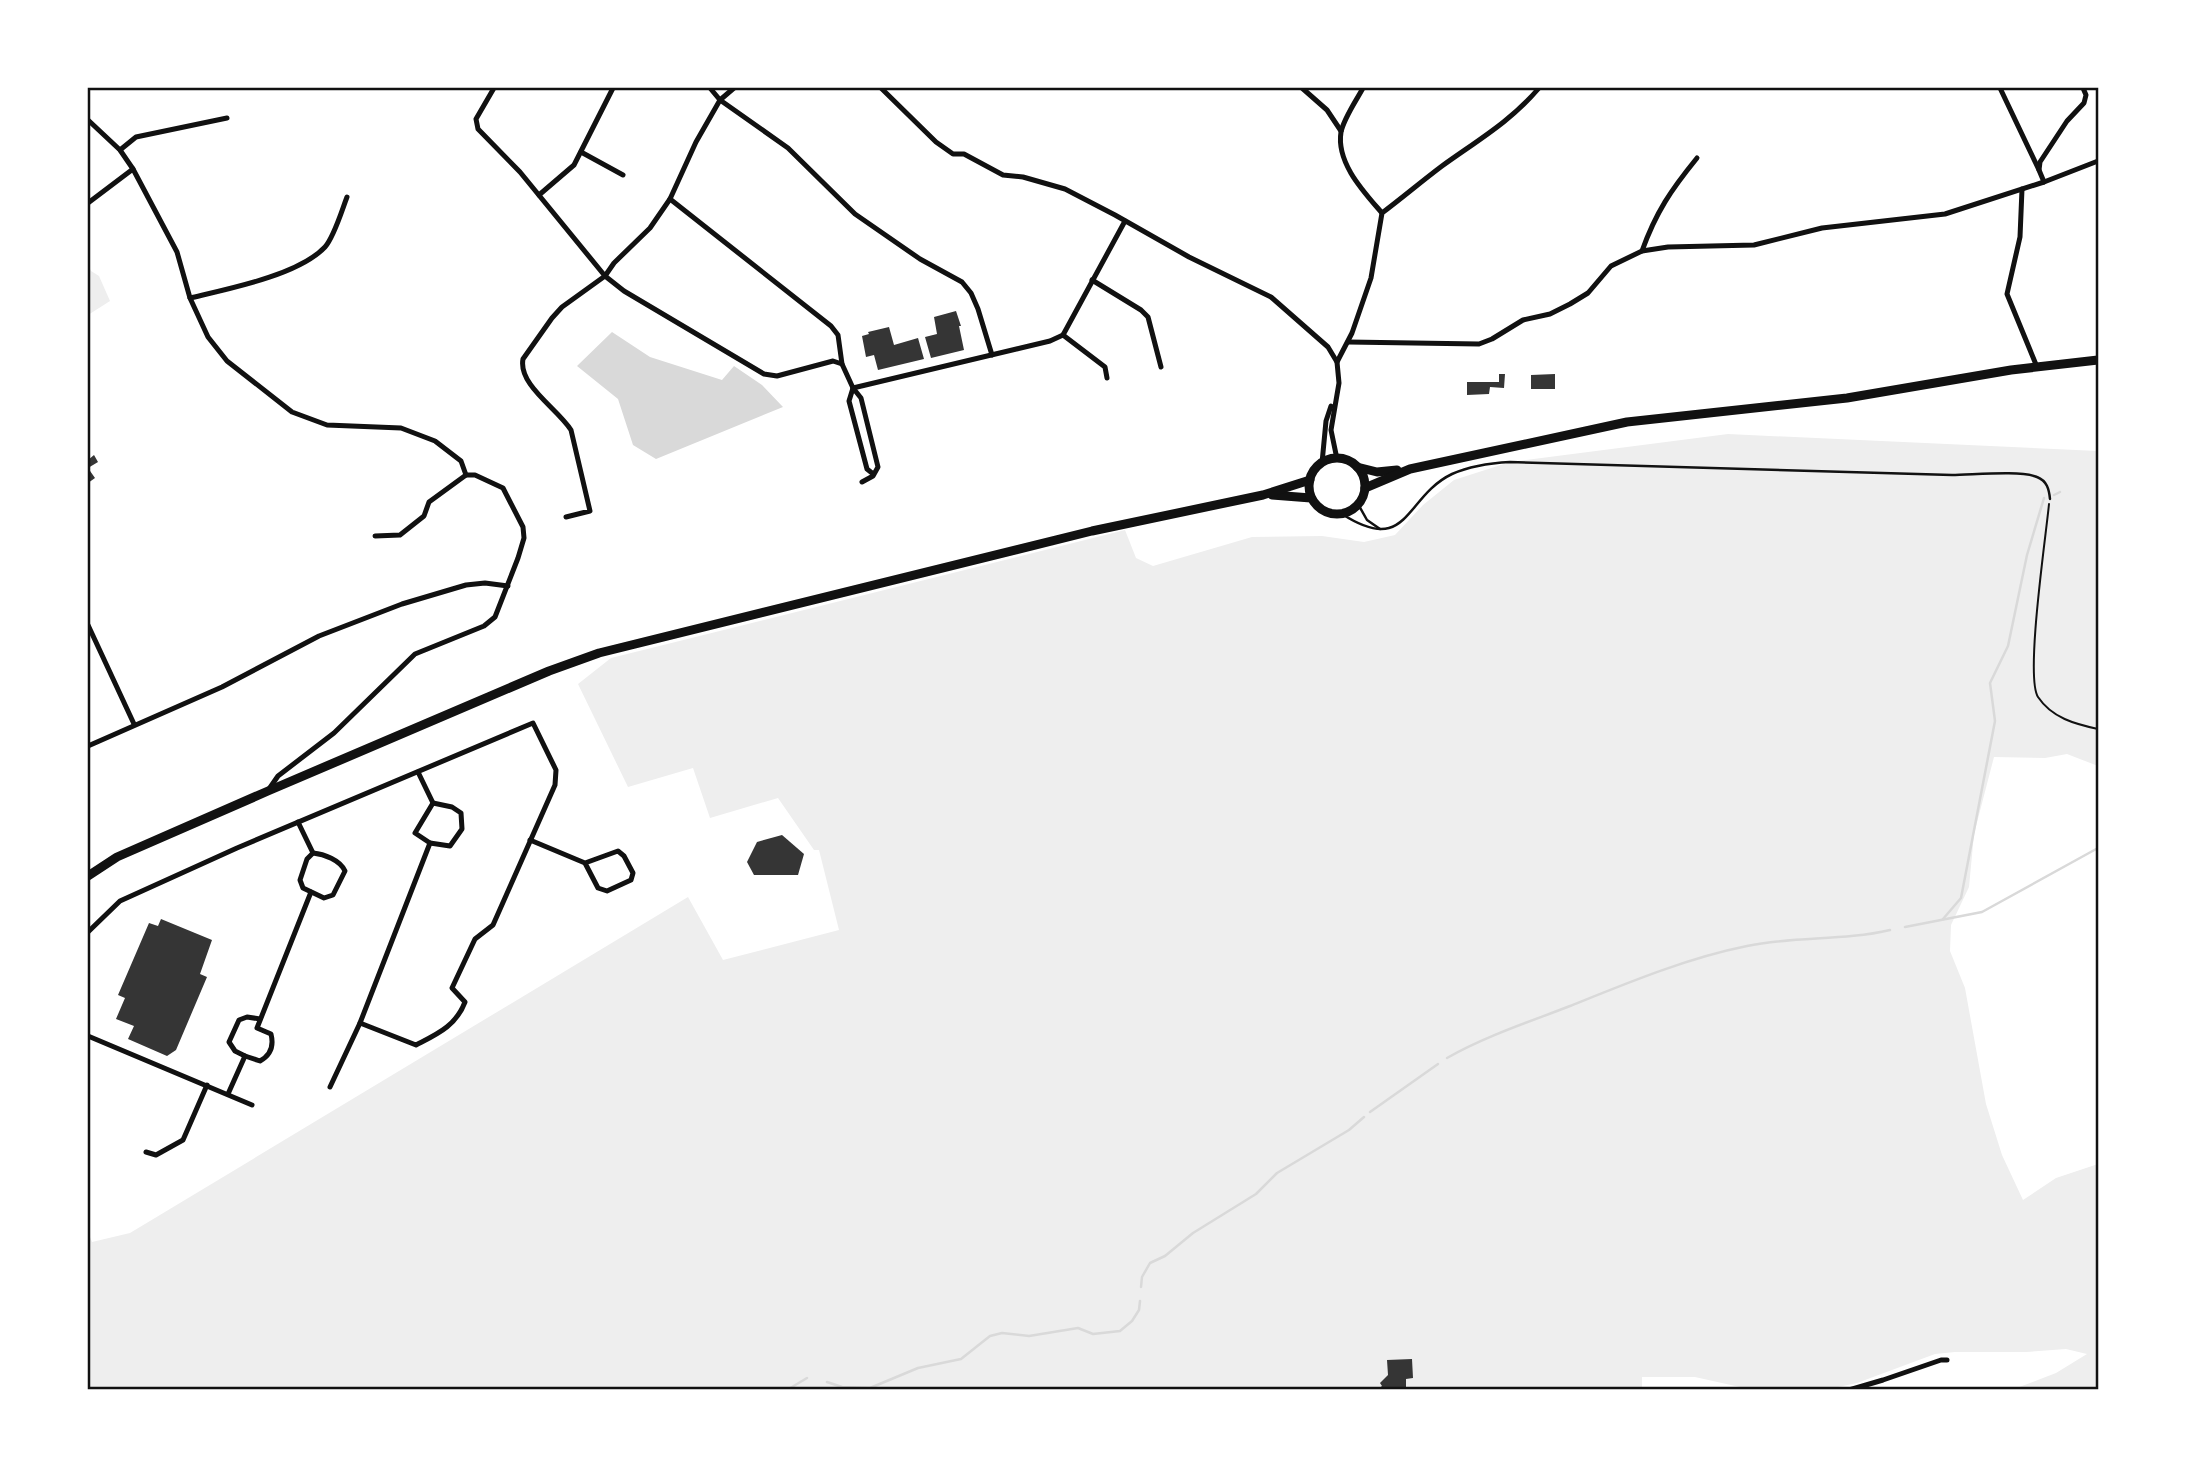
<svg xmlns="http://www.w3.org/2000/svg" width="2186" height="1477" viewBox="0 0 2186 1477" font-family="Signika,sans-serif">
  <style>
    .green { fill: #eee }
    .water { fill: #d9d9d9 }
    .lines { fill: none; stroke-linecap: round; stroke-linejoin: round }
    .stream { stroke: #d9d9d9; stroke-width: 2.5 }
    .building { fill: #353535 }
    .path { stroke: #111; stroke-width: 2 }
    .service { stroke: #111; stroke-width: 2.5 }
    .minor { stroke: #111; stroke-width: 5 }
    .primary { stroke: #111; stroke-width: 9 }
    .neatline { fill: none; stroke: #111; stroke-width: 2.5 }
  </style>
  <rect width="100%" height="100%" fill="#fff"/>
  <!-- green -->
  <g class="green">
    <polygon points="88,265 91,271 99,276 110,301 88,315"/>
    <polygon points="1728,434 2098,451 2098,766 2067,754 2045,758 1994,757 1974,834 1969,887 1951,925 1950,951 1965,988 1986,1104 2002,1155 2023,1200 2056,1178 2098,1164 2098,1389 2014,1389 2056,1373 2087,1354 2066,1349 2026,1352 1955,1352 1935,1354 1857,1383 1824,1390 1749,1389 1695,1377 1642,1377 1642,1390 88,1389 88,1232 92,1242 130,1233 688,897 723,960 839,930 819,850 814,850 778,798 710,818 693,768 628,787 578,684 611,658 1125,530 1136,558 1153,566 1252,537 1322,536 1364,542 1395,535 1423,505 1454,480 1510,462"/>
  </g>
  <!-- water -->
  <polygon class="water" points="612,332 650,357 722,380 734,366 762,385 783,407 656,459 633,445 618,399 577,366"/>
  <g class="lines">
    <!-- stream -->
    <g class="stream">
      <polyline points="2054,495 2060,492"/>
      <polyline points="1943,919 1961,898 1995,721 1990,683 2008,646 2027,555 2044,498"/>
      <polyline points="1905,927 1982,912 2098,848"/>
      <path d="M1447 1058C1486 1036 1529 1022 1570 1006 1627 983 1687 958 1747 946 1794 936 1844 941 1890 930"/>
      <polyline points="1370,1112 1438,1064"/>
      <polyline points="1141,1287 1142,1277 1150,1263 1165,1256 1193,1233 1256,1194 1277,1173 1349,1130 1364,1117"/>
      <polyline points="827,1382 842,1387 870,1388 918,1368 961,1359 990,1336 1002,1333 1029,1336 1078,1328 1093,1334 1120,1331 1132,1321 1139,1310 1140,1301"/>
      <polyline points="787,1390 807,1378"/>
    </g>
  </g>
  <!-- building -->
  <g class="building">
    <polygon points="956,311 961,326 959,326 964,350 931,358 925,337 937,334 934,317"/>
    <polygon points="889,327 894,345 918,338 924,359 878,370 874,355 866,357 862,336 869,334 868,332"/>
    <polygon points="1499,374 1505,374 1504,388 1490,387 1489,394 1467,395 1467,382 1499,382"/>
    <polygon points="1555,374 1555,389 1531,389 1531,375"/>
    <polygon points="94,455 98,462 88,468 95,478 88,483 88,460"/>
    <polygon points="782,835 804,854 798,875 754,875 747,862 757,842"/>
    <polygon points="161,919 212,940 200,974 207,977 176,1050 167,1056 128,1039 134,1026 116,1019 125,998 118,995 149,923 158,926"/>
    <polygon points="1412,1359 1413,1378 1406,1379 1406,1390 1377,1390 1382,1386 1380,1383 1388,1375 1387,1360"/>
  </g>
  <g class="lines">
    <!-- path -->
    <path class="path" d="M2049 504C2046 536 2025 677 2038 697 2052 718 2075 724 2098 729"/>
    <!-- service -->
    <g class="service">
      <polyline points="1358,504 1367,520 1380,529"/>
      <path d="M1342 514C1409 557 1404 497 1452 474 1470 466 1491 463 1510 462L1952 475C1972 475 2021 470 2037 477 2047 481 2049 489 2050 499"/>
    </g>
    <!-- minor -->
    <g class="minor">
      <polyline points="494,88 476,119 478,129 520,172 605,276 624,291 764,374 777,376 833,361 842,364 853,388 861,398 878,467 873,476 862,482"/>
      <polyline points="710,88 720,100 788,148 855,214 920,259 962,282 971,293 978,309 992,355"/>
      <polyline points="881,88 936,142 953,154 964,154 1003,175 1023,177 1065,189 1115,215 1189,257 1271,297 1328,347 1337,362"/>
      <polyline points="1302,88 1327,110 1341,131"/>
      <path d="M1363 88C1356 101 1344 118 1341 132 1336 163 1364 192 1382 213"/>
      <polyline points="2000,88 2039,170"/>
      <polyline points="88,120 120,150 133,169 177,252 190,298 208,337 227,361 292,412 327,425 401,428 435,441 461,461 466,475 475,475 503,488 523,527 524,538 518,558 495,617 484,626 415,654 334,733 278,776 269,789"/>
      <polyline points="120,150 136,137 227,118"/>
      <polyline points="581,152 623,175"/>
      <polyline points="2044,182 2039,170 2040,162 2067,121 2084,103 2086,95 2083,88"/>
      <polyline points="2022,189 2020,237 2007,294 2037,367"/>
      <polyline points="539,195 574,165 613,88"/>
      <polyline points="670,199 831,326 838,335 842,364"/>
      <polyline points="88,203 133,169"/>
      <path d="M1642 251C1656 212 1671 190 1697 158"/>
      <polyline points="1092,280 1141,310 1148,317 1161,367"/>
      <path d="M190 298C228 289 299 275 325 247 334 237 342 210 347 197"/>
      <polyline points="1063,335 1105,367 1107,378"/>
      <polyline points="1348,342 1479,344 1492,339 1523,320 1550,314 1570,304 1588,293 1611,266 1642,251 1668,247 1754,245 1822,228 1945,214 2044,182 2098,161"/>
      <polyline points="853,388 1050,341 1063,335 1125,221"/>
      <polyline points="853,388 849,401 867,469 872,473"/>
      <path d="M1337 459 1331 430 1339 383 1337 362 1352 333 1371 278 1382 213C1402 198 1422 181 1442 166 1478 140 1510 122 1539 88"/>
      <polyline points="1322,463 1326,421 1331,406"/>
      <path d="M566 517 590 511 571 430C558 409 518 385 523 359L552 318 562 307 605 276 614 263 650 228 670 199 696 142 720 100 734 88"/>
      <polyline points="375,536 400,535 424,516 429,502 466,475"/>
      <polyline points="88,625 134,724"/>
      <polyline points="88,746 222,687 319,636 402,604 466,585 485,583 508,586"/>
      <polyline points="418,772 433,803 452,807 461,813 462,829 450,846 430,843"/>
      <polyline points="298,822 313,853"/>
      <polyline points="530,840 585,863 598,888 607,891 631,880 633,873 624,856 618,851 585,863"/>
      <path d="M313 853C324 854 340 860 345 871L333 895 324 898 303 888 300 880 307 859Z"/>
      <path d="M88 932 120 901 237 848 533 723 556 770 555 785 493 925 475 939 452 988 465 1002C456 1026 437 1034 416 1045L360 1023"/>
      <polyline points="88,1036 252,1105"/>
      <polyline points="245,1056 235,1051 229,1042 239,1020 247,1017 260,1019"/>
      <polyline points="330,1087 360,1023 430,843 415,833 433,803"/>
      <path d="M228 1094 245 1056 260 1061C271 1055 274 1046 271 1034L257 1028 311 892"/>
      <polyline points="146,1152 156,1155 183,1140 207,1085"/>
      <polyline points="1849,1390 1883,1380 1941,1360 1947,1360"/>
    </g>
    <!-- primary -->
    <g class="primary">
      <circle cx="1337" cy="486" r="28"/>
      <polyline points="1357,467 1377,472 1397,470"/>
      <polyline points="1365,488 1410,469 1627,422 1847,398 2011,370 2098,360"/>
      <polyline points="1272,495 1311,498"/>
      <polyline points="88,876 117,857 268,791 549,671 599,653 1092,531 1263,495 1310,480"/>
    </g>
  </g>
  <!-- border -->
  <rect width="2186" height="1477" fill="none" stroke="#ffffff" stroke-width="178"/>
  <rect x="89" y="89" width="2008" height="1299" class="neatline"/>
</svg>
